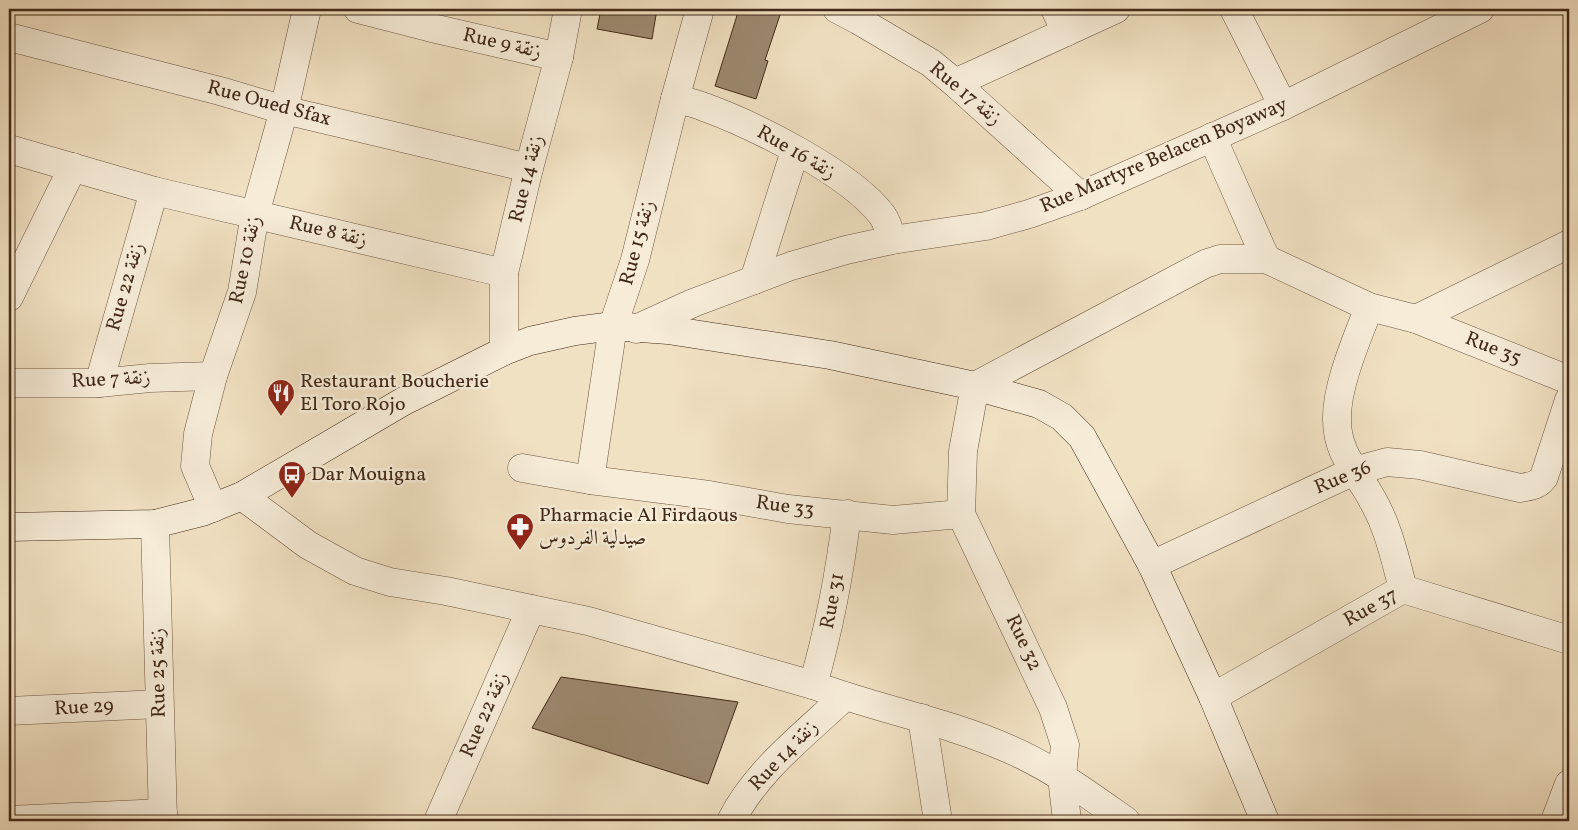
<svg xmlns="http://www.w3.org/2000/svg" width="1578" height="830" viewBox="0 0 1578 830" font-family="Vollkorn,Amiri,serif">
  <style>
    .building { fill: #9d8970; stroke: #422917 }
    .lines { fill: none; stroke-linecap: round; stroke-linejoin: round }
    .street-casing { stroke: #6e5742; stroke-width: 29 }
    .secondary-casing { stroke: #422917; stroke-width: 29 }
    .street { stroke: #f6ecd8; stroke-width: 28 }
    .secondary { stroke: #f6ecd8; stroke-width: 28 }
    .labels { text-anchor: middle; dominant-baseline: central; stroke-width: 5; stroke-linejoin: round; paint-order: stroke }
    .street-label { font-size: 20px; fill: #422917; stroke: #f6ecd8 }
    .poi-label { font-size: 20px; fill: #422917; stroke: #f6ecd8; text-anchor: start }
  </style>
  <rect width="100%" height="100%" fill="#f1e1c3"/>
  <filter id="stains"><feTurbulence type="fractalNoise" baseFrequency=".004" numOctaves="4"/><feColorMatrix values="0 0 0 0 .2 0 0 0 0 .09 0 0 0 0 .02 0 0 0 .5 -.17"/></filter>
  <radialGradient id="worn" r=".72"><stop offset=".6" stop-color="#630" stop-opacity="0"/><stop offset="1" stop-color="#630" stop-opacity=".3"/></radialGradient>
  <!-- building -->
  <g class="building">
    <polygon points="601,9 657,9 652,39 597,29"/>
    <polygon points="739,9 782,9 765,60 768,61 756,99 715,86"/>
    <polygon points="561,677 738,702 708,784 532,728"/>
  </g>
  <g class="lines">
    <defs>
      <g id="street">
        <polyline points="358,9 432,28 559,57"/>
        <polyline points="837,9 858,20 931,63 955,83 1080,196"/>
        <polyline points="1055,9 1066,32"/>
        <polyline points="1234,9 1283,106"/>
        <polyline points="9,37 220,91 284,110 529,168"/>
        <polyline points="955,83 1116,9"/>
        <path d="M675 99C684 101 695 103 704 107 754 125 850 173 882 215 887 222 890 232 892 240"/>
        <polyline points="1212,137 1266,259"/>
        <polyline points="9,149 154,191 504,273"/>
        <polyline points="754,280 795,151"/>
        <polyline points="9,297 73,167"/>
        <path d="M1369 307C1357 339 1336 386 1337 420 1337 454 1357 471 1372 499 1388 526 1395 558 1403 589"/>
        <polyline points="1416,319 1569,244"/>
        <polyline points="636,329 693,303 791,266 846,250 892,240 986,226 1029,214 1080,196 1283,106 1480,9"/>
        <polyline points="504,351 504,273 529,168 559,57 568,9"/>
        <polyline points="9,383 99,383 150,378 213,376"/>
        <polyline points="99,383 154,191"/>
        <polyline points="522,468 590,480 709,495 788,509 893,520 961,514"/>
        <polyline points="590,480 613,326 635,260 675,99 700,9"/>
        <path d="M242 496 308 545 355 571 390 582 446 591 588 621 813 685C877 709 946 721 1009 749 1051 767 1089 795 1126 821"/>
        <polyline points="213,508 195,466 198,434 213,376 242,292 255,214 284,110 307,9"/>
        <polyline points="155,524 163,821"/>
        <path d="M1152 565 1354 471 1387 462 1420 465 1520 488C1530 486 1538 486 1544 477L1569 400"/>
        <path d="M813 685C829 629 840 572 847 514"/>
        <polyline points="1213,697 1403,589 1569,640"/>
        <polyline points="9,711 159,704"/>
        <polyline points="922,718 938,821"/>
        <polyline points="9,820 163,813"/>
        <polyline points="438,821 531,609"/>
        <path d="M731 821C756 771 804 735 844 697"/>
        <polyline points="1067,821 1062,777 1065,745 1053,708 961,514 963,451 975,386 1205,264 1220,259 1266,259 1369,307 1416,319 1569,380"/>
        <polyline points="1555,821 1569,784"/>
      </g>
      <polyline id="secondary" points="9,527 155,524 202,512 242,496 404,401 504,351 530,341 575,331 613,326 668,330 830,355 975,386 1039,404 1062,417 1082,437 1152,565 1213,697 1265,821"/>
    </defs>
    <!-- street casing -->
    <use href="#street" class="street-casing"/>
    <!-- secondary casing -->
    <use href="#secondary" class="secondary-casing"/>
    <!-- street -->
    <use href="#street" class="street"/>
    <!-- secondary -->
    <use href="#secondary" class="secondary"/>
  </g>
  <!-- icons -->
  <defs>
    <symbol id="restaurant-pin" viewBox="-11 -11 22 30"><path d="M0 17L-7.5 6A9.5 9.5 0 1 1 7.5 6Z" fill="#8f2418" stroke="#f6ecd8"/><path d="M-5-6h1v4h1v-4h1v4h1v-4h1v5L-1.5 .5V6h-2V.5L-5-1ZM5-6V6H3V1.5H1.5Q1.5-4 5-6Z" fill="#fff"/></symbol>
    <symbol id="bus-pin" viewBox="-11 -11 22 30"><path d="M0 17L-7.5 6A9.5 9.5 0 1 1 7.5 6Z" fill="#8f2418" stroke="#f6ecd8"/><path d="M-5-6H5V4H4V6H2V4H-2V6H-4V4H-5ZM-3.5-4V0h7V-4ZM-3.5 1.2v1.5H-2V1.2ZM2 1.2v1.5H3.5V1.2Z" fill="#fff"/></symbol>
    <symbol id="pharmacy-pin" viewBox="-11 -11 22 30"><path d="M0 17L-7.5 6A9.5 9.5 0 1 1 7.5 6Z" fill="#8f2418" stroke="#f6ecd8"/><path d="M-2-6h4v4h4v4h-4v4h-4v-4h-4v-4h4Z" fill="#fff"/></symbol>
  </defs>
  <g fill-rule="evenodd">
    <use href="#restaurant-pin" x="265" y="377" width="32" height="43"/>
    <use href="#bus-pin" x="276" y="459" width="32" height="43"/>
    <use href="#pharmacy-pin" x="504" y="511" width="32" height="43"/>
  </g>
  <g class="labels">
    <!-- street labels -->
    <g class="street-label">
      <text transform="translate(502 44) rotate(13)">Rue 9 زنقة</text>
      <text transform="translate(965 94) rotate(40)">Rue 17 زنقة</text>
      <text transform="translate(269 104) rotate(15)">Rue Oued Sfax</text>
      <text transform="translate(796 153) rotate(30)">Rue 16 زنقة</text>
      <text transform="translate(1164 156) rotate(-23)">Rue Martyre Belacen Boyaway</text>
      <text transform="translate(527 179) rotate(-76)">Rue 14 زنقة</text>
      <text transform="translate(328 232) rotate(13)">Rue 8 زنقة</text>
      <text transform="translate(638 243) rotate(-75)">Rue 15 زنقة</text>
      <text transform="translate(246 260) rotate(-78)">Rue 10 زنقة</text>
      <text transform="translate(126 287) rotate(-74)">Rue 22 زنقة</text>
      <text transform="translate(1493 349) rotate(22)">Rue 35</text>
      <text transform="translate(111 380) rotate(-3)">Rue 7 زنقة</text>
      <text transform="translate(1343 478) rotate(-22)">Rue 36</text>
      <text transform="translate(785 507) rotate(8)">Rue 33</text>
      <text transform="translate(833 601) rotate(-79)">Rue 31</text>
      <text transform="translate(1371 608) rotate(-29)">Rue 37</text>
      <text transform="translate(1023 643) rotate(65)">Rue 32</text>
      <text transform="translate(159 673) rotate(-91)">Rue 25 زنقة</text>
      <text transform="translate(84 708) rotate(-3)">Rue 29</text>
      <text transform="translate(485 715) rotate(-66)">Rue 22 زنقة</text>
      <text transform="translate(784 756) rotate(-46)">Rue 14 زنقة</text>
    </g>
    <!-- poi labels -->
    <g class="poi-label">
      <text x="300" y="382">Restaurant Boucherie<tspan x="300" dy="23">El Toro Rojo</tspan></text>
      <text x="311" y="475">Dar Mouigna</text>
      <text x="539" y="516">Pharmacie Al Firdaous<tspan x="539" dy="23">صيدلية الفردوس</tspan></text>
    </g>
  </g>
  <!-- margin -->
  <rect width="1578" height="830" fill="none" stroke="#f1e1c3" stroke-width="30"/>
  <rect x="10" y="10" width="1558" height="810" fill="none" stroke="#422917" stroke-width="2.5"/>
  <rect x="15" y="15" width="1548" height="800" fill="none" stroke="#422917"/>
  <rect width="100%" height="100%" filter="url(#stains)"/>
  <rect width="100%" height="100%" fill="url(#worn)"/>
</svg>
